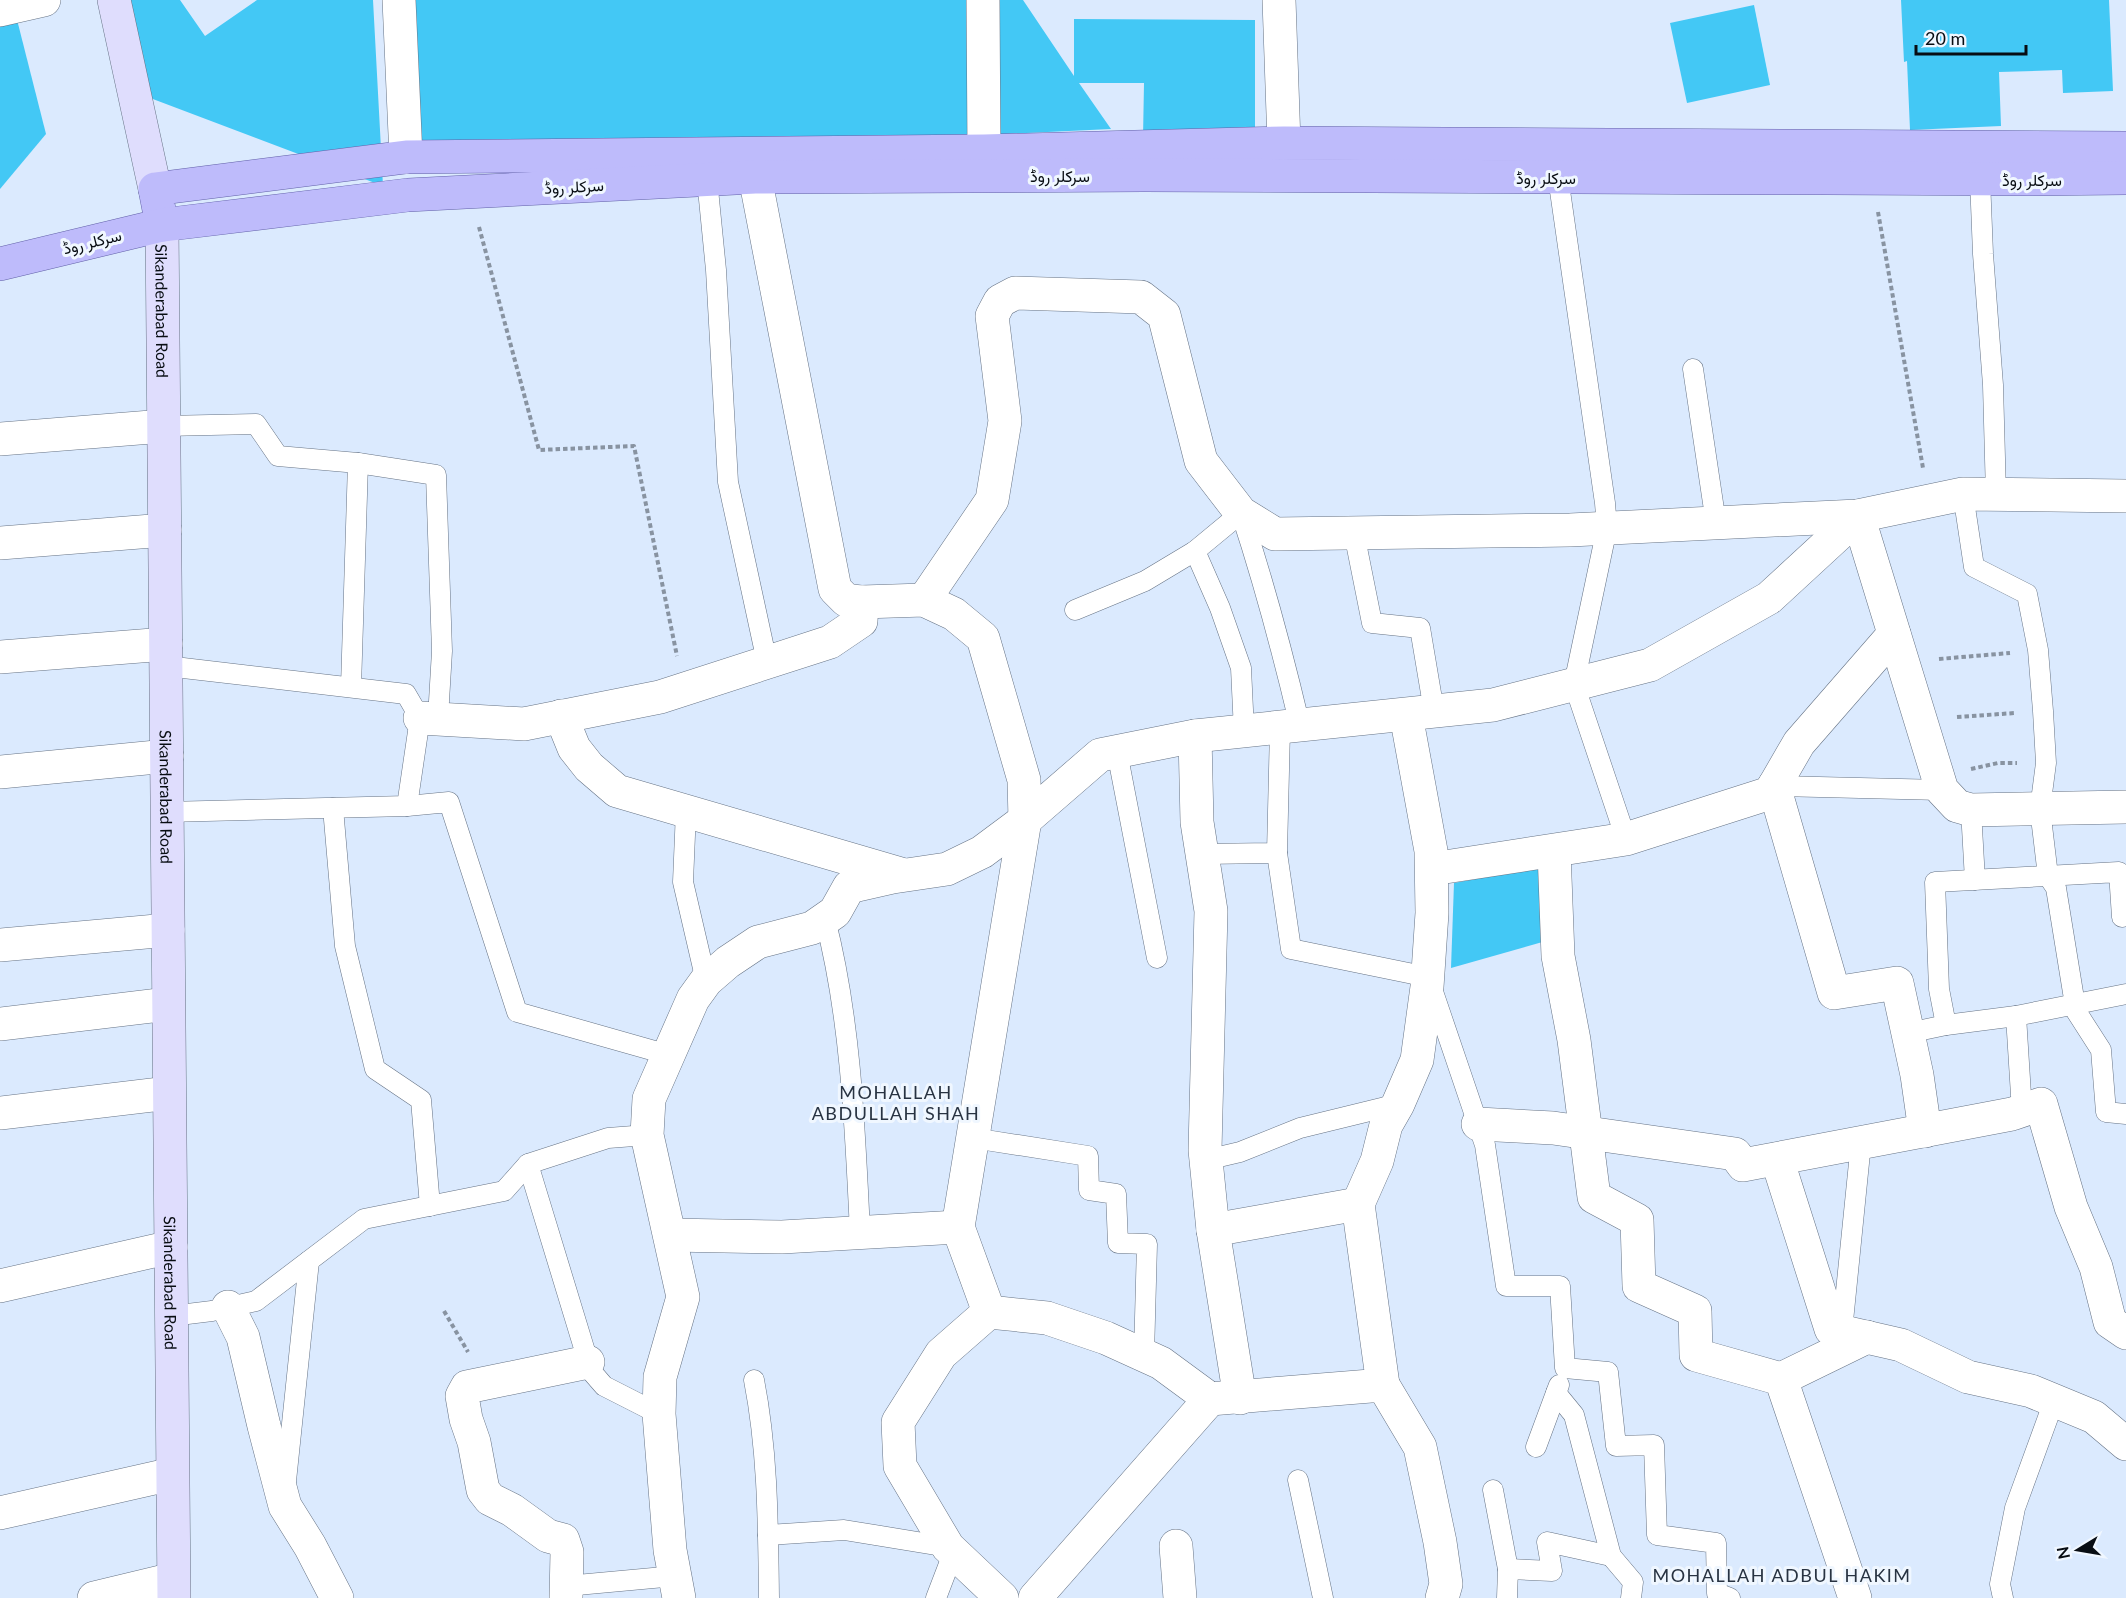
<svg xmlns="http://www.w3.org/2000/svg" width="2126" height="1598" viewBox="0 0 2126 1598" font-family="Lato,Vazirmatn,sans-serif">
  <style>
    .building { fill: #43c8f5 }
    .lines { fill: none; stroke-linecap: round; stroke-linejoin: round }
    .lane-casing { stroke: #667385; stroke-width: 21 }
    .street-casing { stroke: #667385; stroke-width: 34 }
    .secondary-casing { stroke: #667385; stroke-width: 34 }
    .primary-casing { stroke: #6261a8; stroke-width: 34 }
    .path { stroke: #8893a1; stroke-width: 4; stroke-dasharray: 4.5 3; stroke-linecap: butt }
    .lane { stroke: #fff; stroke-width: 20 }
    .street { stroke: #fff; stroke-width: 33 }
    .secondary { stroke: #dfddfd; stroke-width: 33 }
    .primary { stroke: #bebbfb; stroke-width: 33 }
    .labels { text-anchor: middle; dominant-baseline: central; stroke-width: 6; stroke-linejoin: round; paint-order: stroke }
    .street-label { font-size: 16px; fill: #080d13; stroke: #f0f7ff }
    .neighbourhood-label { font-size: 18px; letter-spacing: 1.5px; fill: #283342; stroke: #f0f7ff }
  </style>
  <rect width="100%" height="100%" fill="#dbeafe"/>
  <!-- building -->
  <g class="building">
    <polygon points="0,0 12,0 46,134 0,189"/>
    <polygon points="124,0 180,0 205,36 257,0 373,0 383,186 129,90"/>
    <polygon points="387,0 1023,0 1074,76 1074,19 1255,20 1255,138 1143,138 1144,83 1079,83 1111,129 401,163"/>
    <polygon points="1901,0 2109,0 2113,91 2063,93 2062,70 1999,72 2001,126 1910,130 1907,61 1904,62"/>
    <polygon points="1754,5 1770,85 1687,103 1670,23"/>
    <polygon points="1539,867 1546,941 1451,968 1454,883"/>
  </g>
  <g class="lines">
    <defs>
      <g id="lane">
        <polyline points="1558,177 1605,503 1607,528 1574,684 1626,839"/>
        <polyline points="707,179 716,270 728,482 767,662"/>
        <polyline points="1980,179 1983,254 1993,385 1996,495"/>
        <polyline points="1693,369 1716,523"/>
        <polyline points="164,426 256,424 278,456 358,463 436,475 442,651 438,718"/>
        <polyline points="1963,494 1974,567 2027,594 2038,650 2043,711 2046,763 2040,809 2048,876 2056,888 2076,1011 2101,1050 2106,1112 2126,1114"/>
        <polyline points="1354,533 1372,623 1420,628 1434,711"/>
        <polyline points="1195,551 1220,608 1241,668 1244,731"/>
        <path d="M1075 610 1145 581 1195 551 1241 513C1264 583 1283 654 1300 726"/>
        <polyline points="166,666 406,694 420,718 407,806 166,812"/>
        <polyline points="351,687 358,463"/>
        <polyline points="1117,752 1157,958"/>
        <polyline points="1774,786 1942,790"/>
        <polyline points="407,806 449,802 517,1012 669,1055"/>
        <polyline points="333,808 345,946 375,1069 421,1100 430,1206"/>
        <polyline points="1971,810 1975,880"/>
        <polyline points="686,811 683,882 706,981"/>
        <polyline points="1277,853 1291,949 1428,977 1485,1145 1506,1286 1560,1286 1565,1368 1608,1372 1616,1446 1654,1445 1657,1535 1716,1543 1717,1593 1730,1598"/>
        <polyline points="1202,854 1277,853 1280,729"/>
        <path d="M825 919C851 1019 855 1129 860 1232"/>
        <polyline points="2016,1016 2022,1111"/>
        <polyline points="1946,1025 1939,989 1935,882 2119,872 2122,917"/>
        <polyline points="1908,1033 1946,1025 2016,1016 2126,994"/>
        <polyline points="973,1138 1088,1156 1089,1190 1116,1194 1118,1243 1147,1244 1144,1355"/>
        <polyline points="1206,1160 1240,1152 1300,1128 1398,1104"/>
        <polyline points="528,1164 591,1371 604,1386 659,1414"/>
        <polyline points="171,1316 212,1311 256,1301 364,1219 504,1191 528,1164 608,1138 647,1135"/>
        <polyline points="1842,1331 1861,1143"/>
        <path d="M754 1380C768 1452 768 1524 769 1598"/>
        <polyline points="1556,1393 1574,1415 1611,1556 1633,1582 1631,1598"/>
        <polyline points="1536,1447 1559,1385"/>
        <polyline points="1298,1480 1323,1598"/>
        <polyline points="286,1481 309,1261"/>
        <polyline points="1493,1490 1508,1569"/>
        <polyline points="768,1535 844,1530 948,1547"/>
        <polyline points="566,1586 675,1576"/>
        <polyline points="936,1598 954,1551"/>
        <polyline points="1507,1598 1508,1569 1552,1571 1547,1542 1611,1556"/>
        <polyline points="2003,1598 2000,1584 2015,1508 2054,1401"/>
      </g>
      <g id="street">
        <polyline points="399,0 406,157"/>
        <polyline points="983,0 984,151"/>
        <polyline points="1279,0 1284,143"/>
        <polyline points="0,10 44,0"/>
        <polyline points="755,177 835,589 846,600 862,602 924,600 954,614 983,638 1024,780 1025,820 958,1227 989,1312 1047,1318 1106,1338 1161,1363 1210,1399 1383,1385 1420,1447 1440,1542 1446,1584 1442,1598"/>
        <polyline points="0,439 164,426"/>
        <polyline points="0,543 165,530"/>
        <polyline points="924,600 992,500 1005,421 992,316 1000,301 1015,293 1141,297 1164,315 1201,461 1241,513 1275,534 1570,530 1858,516 1963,494 2126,496"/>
        <polyline points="0,657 166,644"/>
        <polyline points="561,716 574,748 589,767 617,791 901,874"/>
        <polyline points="420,718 524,724 660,697 830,642 861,621 862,602"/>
        <polyline points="1195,736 1197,822 1211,911 1205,1150 1213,1230"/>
        <polyline points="0,772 167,756"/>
        <polyline points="1774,786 1834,993 1897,983 1917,1075 1925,1131"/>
        <polyline points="1554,851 1558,956 1574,1040 1594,1197 1637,1220 1639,1286 1695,1311 1696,1355 1781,1379 1855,1598"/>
        <polyline points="1432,869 1626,839 1770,793 1799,743 1894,634"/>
        <polyline points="0,945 168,930"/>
        <polyline points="0,1024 168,1004"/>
        <polyline points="0,1113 169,1093"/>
        <polyline points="1478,1124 1553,1128 1735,1154 1743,1165 2012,1114 2041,1104 2071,1207 2096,1267 2110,1322 2126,1333"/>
        <polyline points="1777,1159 1831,1329 1901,1345 1968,1377 2031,1391 2094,1417 2126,1444"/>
        <polyline points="670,1235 782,1237 958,1227"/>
        <polyline points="0,1286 171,1247"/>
        <polyline points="228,1307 243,1337 264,1426 285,1506 310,1546 337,1598"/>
        <polyline points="989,1312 941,1354 898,1422 900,1466 948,1547 1002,1598"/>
        <polyline points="1781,1379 1867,1337"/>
        <polyline points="1383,1385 1358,1204 1377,1161 1386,1125 1398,1104 1417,1060 1427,987 1432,913 1431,851 1406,715"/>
        <polyline points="1240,1398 1213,1230 1358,1204"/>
        <polyline points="0,1513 172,1474"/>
        <polyline points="1176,1546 1180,1598"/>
        <polyline points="94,1598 173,1579"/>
        <polyline points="566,1598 567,1552 563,1540 548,1536 512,1510 490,1499 483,1490 474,1442 466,1419 462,1396 467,1387 588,1362"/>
        <polyline points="679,1598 670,1550 659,1414 660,1377 683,1297 647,1135 649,1099 693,999 706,981 728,962 758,942 812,928 835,912 849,887 893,877 947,869 982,852 1025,820 1100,755 1195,736 1493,705 1650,665 1769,598 1858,516 1942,790 1957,806 1971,810 2126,807"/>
        <polyline points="1035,1598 1210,1399"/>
      </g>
      <g id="secondary">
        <polyline points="114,0 155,189"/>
        <path id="s1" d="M162 225 174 1598"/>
      </g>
      <g id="primary">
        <polyline points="162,225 155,189 406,157 984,151 1284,143 2126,148"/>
        <polyline points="0,264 162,225 408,195 755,177 1144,175 2028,179 2126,178"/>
      </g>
    </defs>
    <!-- lane casing -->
    <use href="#lane" class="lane-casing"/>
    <!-- street casing -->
    <use href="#street" class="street-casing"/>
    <!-- secondary casing -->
    <use href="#secondary" class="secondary-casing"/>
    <!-- primary casing -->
    <use href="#primary" class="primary-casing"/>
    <!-- path -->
    <g class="path">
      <polyline points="1878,212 1923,468"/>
      <polyline points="479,227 539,450 634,446 677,656"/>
      <polyline points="1939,659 2010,653"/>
      <polyline points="1957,717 2015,713"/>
      <polyline points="1971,769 1998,763 2017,763"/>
      <polyline points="444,1311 468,1352"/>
    </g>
    <!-- lane -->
    <use href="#lane" class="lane"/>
    <!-- street -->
    <use href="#street" class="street"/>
    <!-- secondary -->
    <use href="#secondary" class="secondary"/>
    <!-- primary -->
    <use href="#primary" class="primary"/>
  </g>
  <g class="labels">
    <!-- street labels -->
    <g class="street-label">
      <text x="1060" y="175">سرکلر روڈ</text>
      <text x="1546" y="177">سرکلر روڈ</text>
      <text x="2032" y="179">سرکلر روڈ</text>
      <text transform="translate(574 186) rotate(-3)">سرکلر روڈ</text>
      <text transform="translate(92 241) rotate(-14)">سرکلر روڈ</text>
      <text stroke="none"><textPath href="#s1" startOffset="86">Sikanderabad Road</textPath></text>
      <text stroke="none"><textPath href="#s1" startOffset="572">Sikanderabad Road</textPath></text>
      <text stroke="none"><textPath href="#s1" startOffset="1058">Sikanderabad Road</textPath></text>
    </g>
    <!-- neighbourhood labels -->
    <g class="neighbourhood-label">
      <text x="896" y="1092">MOHALLAH<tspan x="896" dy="21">ABDULLAH SHAH</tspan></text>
      <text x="1782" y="1575">MOHALLAH ADBUL HAKIM</text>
    </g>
  </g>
  <!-- north arrow -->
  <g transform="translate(2078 1550) rotate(259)" stroke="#f0f7ff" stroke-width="4.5" paint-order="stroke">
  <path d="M0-4.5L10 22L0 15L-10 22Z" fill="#080d13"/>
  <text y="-9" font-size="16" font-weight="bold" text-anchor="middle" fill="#080d13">N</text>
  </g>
  <!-- scale -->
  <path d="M1916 45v9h110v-9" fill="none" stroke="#080d13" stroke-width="3"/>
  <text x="1925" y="45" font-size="18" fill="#080d13" stroke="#f0f7ff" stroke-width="4.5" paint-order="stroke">20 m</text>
</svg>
